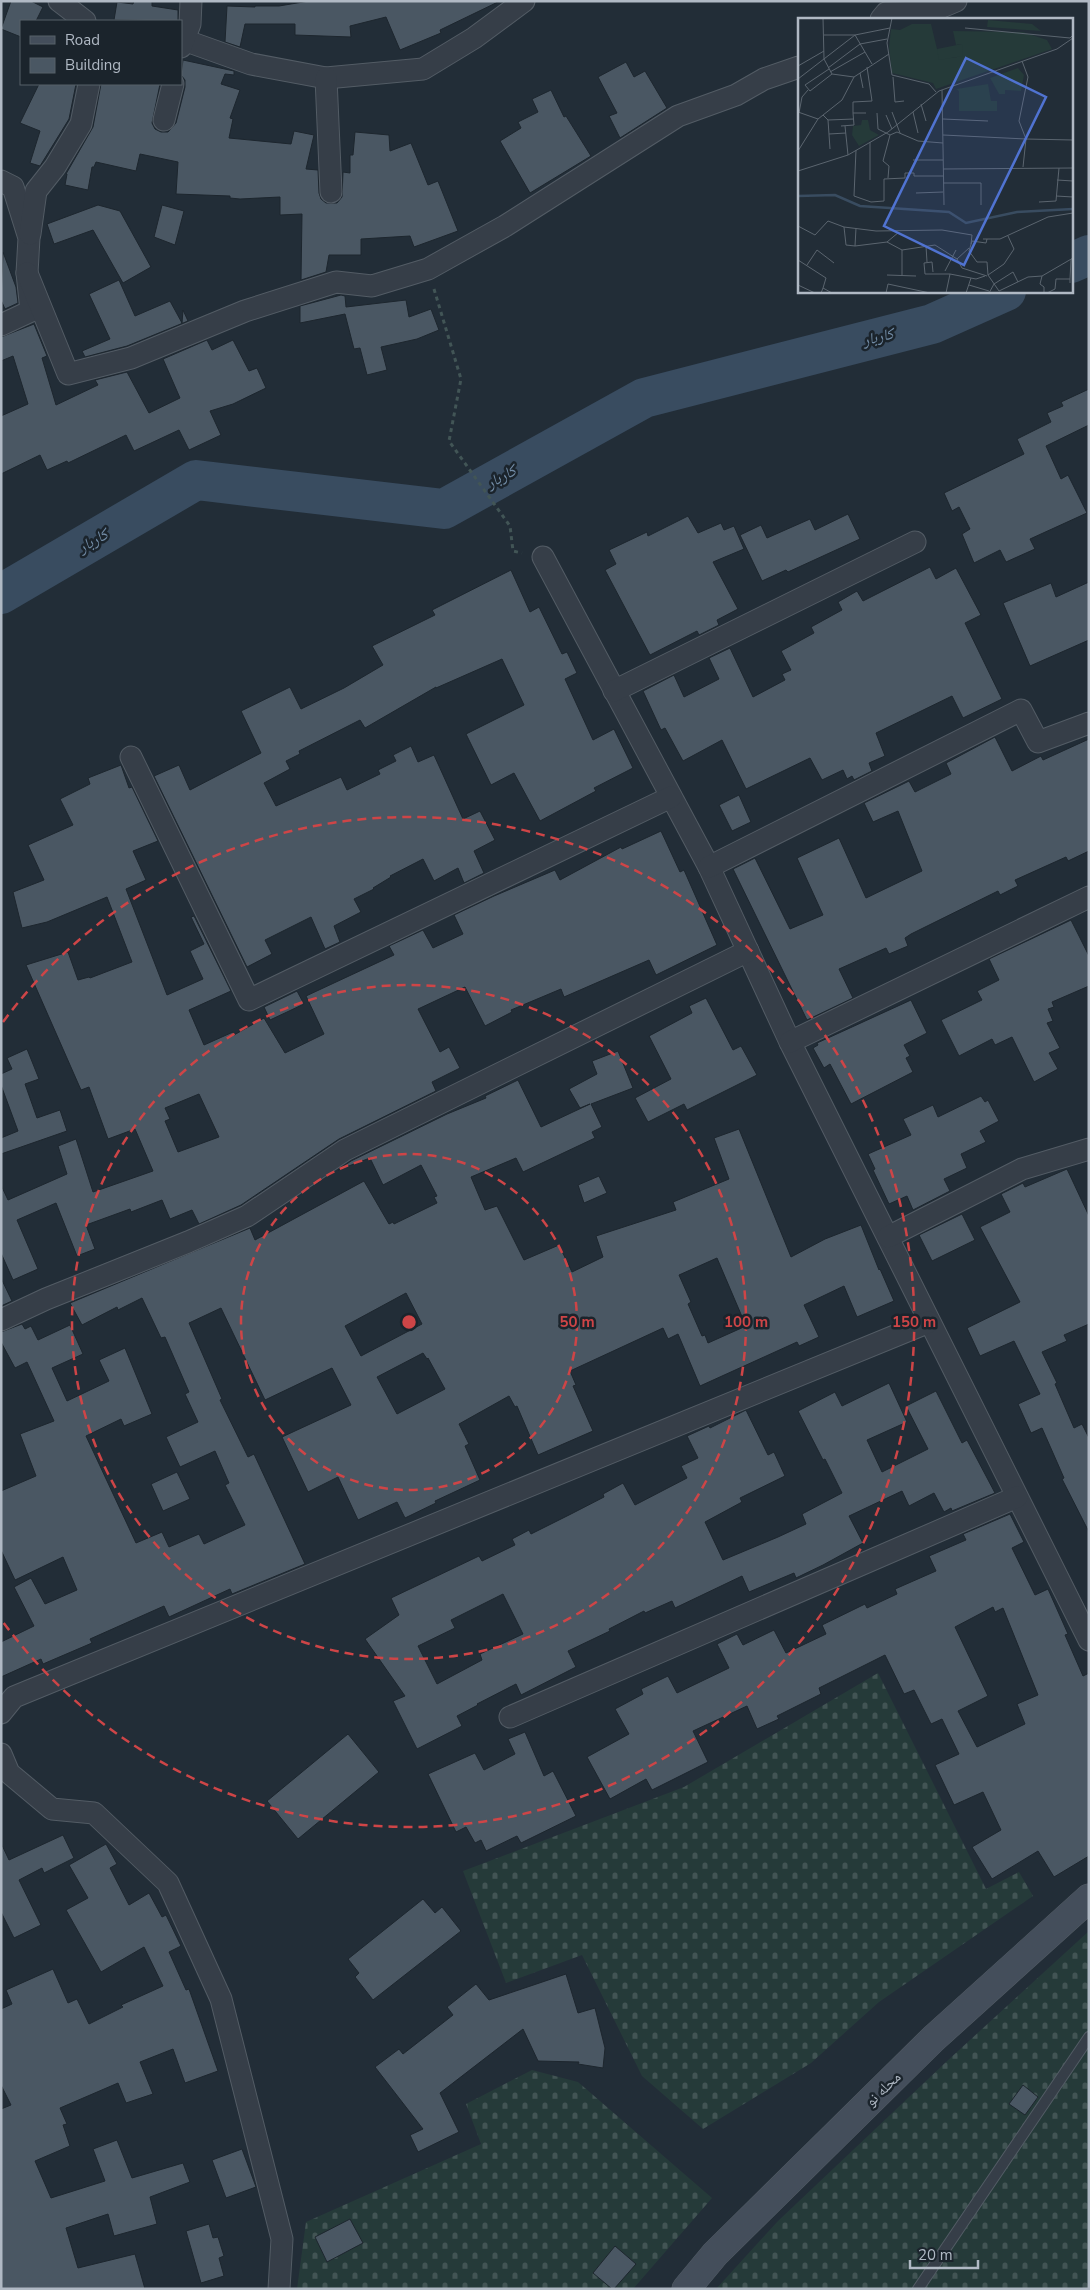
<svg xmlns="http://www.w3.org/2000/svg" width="1090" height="2290" viewBox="0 0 1090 2290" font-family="'Nunito Sans','Noto Naskh Arabic',sans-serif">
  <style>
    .cemetery { fill: url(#cemetery-stones) }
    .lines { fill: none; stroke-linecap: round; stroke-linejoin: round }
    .river { stroke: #394c60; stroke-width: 40 }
    .building { fill: #4a5763; stroke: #1d262e; fill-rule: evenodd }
    .lane-casing { stroke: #535c65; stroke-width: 12 }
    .street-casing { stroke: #535c65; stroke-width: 23 }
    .secondary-casing { stroke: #535c65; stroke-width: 29 }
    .path { stroke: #425556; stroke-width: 3; stroke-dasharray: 4 4; stroke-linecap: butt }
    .lane { stroke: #363e48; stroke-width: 10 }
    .street { stroke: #363e48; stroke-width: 21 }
    .secondary { stroke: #444e5b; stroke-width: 28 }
    .ring { fill: none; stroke: #ce4547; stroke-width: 2.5; stroke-dasharray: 9 6 }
    .labels { text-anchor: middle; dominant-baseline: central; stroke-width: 5; stroke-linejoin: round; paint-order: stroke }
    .street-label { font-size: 15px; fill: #b0b9c4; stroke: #1b242c }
    .water-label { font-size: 16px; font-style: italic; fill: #728ca6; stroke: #1b242c }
    .inset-river { fill: none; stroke: #394c60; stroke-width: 2.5 }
    .inset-road { fill: none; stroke: #5b656f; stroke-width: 1 }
    .view { fill: #5073d1; fill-opacity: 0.15; stroke: #5073d1; stroke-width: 2.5 }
    .inset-edge { fill: none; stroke: #b0b9c4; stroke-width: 2.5 }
    .centre { fill: #ce4547; stroke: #1b242c; stroke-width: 2.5 }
    .ring-label { font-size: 15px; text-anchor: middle; font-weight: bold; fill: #ce4547; stroke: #1b242c; stroke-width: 5; stroke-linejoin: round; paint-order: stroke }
  </style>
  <defs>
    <pattern id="cemetery-stones" width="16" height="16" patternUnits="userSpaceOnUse" patternTransform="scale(1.25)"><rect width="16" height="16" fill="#253a39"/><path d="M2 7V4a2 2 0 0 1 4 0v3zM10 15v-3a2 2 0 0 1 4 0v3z" fill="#425454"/></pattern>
  </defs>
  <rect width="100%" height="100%" fill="#222d37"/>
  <!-- cemetery -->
  <g class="cemetery">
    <polygon points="878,1673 986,1889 1019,1872 1033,1896 879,2002 811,2063 703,2129 642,2076 582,1955 506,1983 463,1871 684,1787"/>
    <polygon points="1089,1931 1089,2289 716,2289 778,2221 946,2062"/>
    <polygon points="532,2070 578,2082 712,2198 633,2289 297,2289 306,2222 481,2144 466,2104"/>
  </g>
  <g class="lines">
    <!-- river -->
    <g class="river">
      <polyline points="1071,263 1089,255"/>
      <polyline points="1,594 196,480 444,509 644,398 932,324 1006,291"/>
    </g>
  </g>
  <!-- building -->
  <g class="building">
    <polygon points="11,1 31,1 43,7 36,21 21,21 21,37 1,29"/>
    <polygon points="134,1 152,1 152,6 178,10 178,21 114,20 117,2 133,4"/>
    <polygon points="309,1 500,1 440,30 441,33 400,50 386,17 350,26 351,37 295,35 295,24 245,24 240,47 225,42 227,6 255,7 255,6 279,6"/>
    <polygon points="183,60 234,71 234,75 225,74 221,84 240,90 230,118 233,119 229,138 291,144 294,131 314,135 306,169 318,170 319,193 321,199 326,203 337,203 342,197 343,172 350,173 350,155 353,155 355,132 389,135 390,151 411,143 428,185 438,181 458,231 414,247 410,236 361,239 361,255 329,255 326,272 301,280 302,214 280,215 280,197 240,199 230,198 230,196 176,194 178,162 140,154 136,171 96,162 94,167 92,167 88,190 65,185 67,174 66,174 93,127 101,84 160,84 152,123 155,129 161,132 168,132 176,123 185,87 185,80 181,75"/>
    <polygon points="626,62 634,77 645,71 667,108 620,138 609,116 617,113 598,77"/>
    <polygon points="39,84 76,84 69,119 40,166 30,163 40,131 20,123"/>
    <polygon points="551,90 564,117 566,116 591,156 530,193 500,141 521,128 518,122 538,112 532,99"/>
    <polygon points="98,205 120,211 151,267 123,283 93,230 54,244 47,224"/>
    <polygon points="162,205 184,211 175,245 154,237"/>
    <polygon points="3,252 16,287 18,303 5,309 1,300"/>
    <polygon points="119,280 135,316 170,301 182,323 183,310 188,321 127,346 85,357 82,351 110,339 89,294"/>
    <polygon points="341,295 345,296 346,307 406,300 409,317 431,309 439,330 417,339 381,347 387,370 367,375 360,348 354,349 345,314 300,323 300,306"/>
    <polygon points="34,324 47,356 42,358 56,405 98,385 95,380 127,372 149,413 180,398 163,359 207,340 212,350 233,340 249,371 257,368 266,388 233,404 210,411 221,435 189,450 179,430 134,451 126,435 68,463 67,461 47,470 40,455 1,474 1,416 28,404 13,356 1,361 1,337"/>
    <polygon points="1089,389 1089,425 1046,446 1061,479 1068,475 1087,513 1030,539 1035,549 1006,562 1000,550 974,563 962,534 970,529 959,507 952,511 944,493 1024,454 1017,439 1051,422 1047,413 1063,406 1061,402"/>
    <polygon points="848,514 860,539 788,572 786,570 762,581 740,535 761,525 767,538 810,519 815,530"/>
    <polygon points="688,516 698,533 721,523 724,530 734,526 744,549 713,562 738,609 717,620 719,625 699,635 697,631 650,655 605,570 616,564 609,550 647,532 648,536"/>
    <polygon points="930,567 936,579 956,568 981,615 965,623 1002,699 963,718 952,696 876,733 885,756 869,763 872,771 854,780 852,776 847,779 843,770 822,780 810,758 746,789 722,740 683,761 665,728 661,730 643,691 674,675 684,697 719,679 709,658 730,648 753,697 785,680 782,674 791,670 781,651 814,633 811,627 842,610 838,602 857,591 863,601"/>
    <polygon points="511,570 530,612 539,607 562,654 567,652 577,673 565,679 593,740 614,729 633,768 594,788 596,791 540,821 514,773 491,785 466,734 524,705 502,659 436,688 436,687 365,728 360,720 299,751 300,754 286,761 290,769 264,783 276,806 341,777 347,790 380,774 378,770 396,761 393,755 411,746 418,762 434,755 463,819 480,811 495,840 474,851 484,873 464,883 458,868 434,881 423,859 390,876 391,877 373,888 374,889 354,899 361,912 334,926 340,942 325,949 311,917 265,940 272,954 247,967 154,776 179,765 190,790 261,753 241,711 290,687 301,709 344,688 383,665 372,646 435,615 432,610"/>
    <polygon points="1089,582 1089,640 1030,666 1003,603 1051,583 1056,597"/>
    <polygon points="995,737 1012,771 1041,756 1043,760 1089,739 1089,851 1068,861 1066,857 1015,880 1018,886 1000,895 998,891 911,934 905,938 908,946 889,954 886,948 839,969 853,998 807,1020 733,869 755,858 790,929 823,915 797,858 839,838 866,898 922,871 898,811 873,822 864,803 909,781 915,792 951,774 946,763"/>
    <path d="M121 765 129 788 132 787 158 841 133 851 146 880 126 889 167 995 203 979 190 951 204 944 191 917 194 916 231 991 189 1010 204 1045 233 1032 234 1035 264 1018 285 1053 324 1034 306 996 394 955 389 946 423 930 433 948 463 934 454 915 494 896 555 870 560 880 621 847 622 849 661 831 680 872 684 870 717 945 656 975 649 960 564 997 561 989 511 1010 512 1012 485 1026 465 987 418 1009 440 1052 449 1047 460 1068 432 1082 436 1091 339 1139 241 1205 199 1224 192 1210 170 1219 162 1200 131 1212 130 1209 86 1225 95 1249 77 1256 56 1203 17 1220 38 1269 13 1280 1 1253V1185L8 1200 67 1174 58 1146 76 1139 93 1192 153 1171 135 1129 108 1139 89 1087 81 1090 26 965 68 952 78 980 89 977 90 978 132 962 107 897 47 922 22 928 13 892 44 880 28 845 73 825 60 799 90 784 88 778ZM199 1094 219 1137 178 1152 165 1121 170 1119 165 1108Z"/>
    <polygon points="739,795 751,822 732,831 719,805"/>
    <polygon points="1071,920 1089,956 1089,986 1052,1002 1054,1007 1048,1009 1053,1021 1047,1023 1060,1048 1049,1053 1058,1069 1034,1082 1012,1037 995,1045 992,1039 959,1056 941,1020 982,1000 977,991 999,980 989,959"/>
    <polygon points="297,991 304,1004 270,1020 264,1007"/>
    <polygon points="706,998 733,1050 741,1046 757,1075 687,1110 684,1104 648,1122 635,1098 671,1079 649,1036 692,1013 689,1006"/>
    <polygon points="911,1000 927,1033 904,1045 910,1056 906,1058 913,1072 851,1104 830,1064 824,1068 813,1048 818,1045 817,1043"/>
    <polygon points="27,1049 39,1079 25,1084 37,1118 60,1110 67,1131 1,1154 1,1138 18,1131 1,1085 1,1074 12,1069 7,1058"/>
    <path d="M618 1051 633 1088 591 1104 602 1127 592 1132 595 1138 523 1172 516 1158 471 1177 485 1210 497 1206 524 1260 559 1245 572 1272 603 1257 596 1236 676 1210 673 1202 729 1179 714 1138 739 1129 791 1257 825 1239 861 1225 879 1270 880 1269 894 1301 857 1317 844 1286 804 1305 819 1337 799 1346 797 1342 700 1386 678 1334 668 1339 663 1328 570 1371 576 1385 573 1386 593 1431 538 1455 517 1406 515 1407 509 1396 459 1424 469 1444 465 1446 480 1480 435 1501 436 1503 405 1518 397 1502 358 1520 338 1477 308 1492 282 1437 351 1405 332 1368 265 1400 221 1308 189 1323 222 1399 220 1400 248 1457 254 1454 305 1564 232 1594 230 1589 169 1617 164 1606 90 1639 92 1643 43 1664 41 1659 1 1677V1642L34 1626 14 1587 31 1578 45 1604 77 1590 63 1557 15 1580 1 1550V1491L36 1476 20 1434 54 1421 27 1362 15 1368 1 1342V1332L22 1324 25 1329 31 1326 38 1340 70 1325 83 1354 52 1368 67 1401 109 1381 99 1360 125 1348 152 1414 124 1426 121 1419 86 1436 136 1543 162 1532 169 1547 199 1534 204 1544 245 1525 225 1485 229 1483 215 1451 180 1467 166 1437 198 1422 185 1394 189 1392 165 1337 161 1338 142 1298 118 1310 117 1307 82 1325 70 1303 250 1228 255 1240 364 1181 389 1224 393 1222 394 1224 437 1203 434 1197 437 1196 421 1165 383 1185 370 1158 338 1170 351 1161 447 1114 486 1098 485 1096 518 1080 541 1127 590 1104 580 1108 569 1089 597 1074 592 1061ZM717 1258 746 1326 708 1343 705 1335 702 1336 688 1304 691 1302 679 1275ZM406 1293 422 1324 361 1356 345 1326ZM423 1353 427 1359 428 1358 445 1389 397 1414 377 1377Z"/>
    <polygon points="981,1096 985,1102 988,1100 999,1121 980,1131 986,1142 961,1154 967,1168 944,1179 950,1191 913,1210 907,1196 889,1204 873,1170 875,1169 868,1154 911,1135 903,1119 933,1105 938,1117"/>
    <polygon points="1067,1169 1089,1216 1089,1324 1064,1335 1067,1341 1042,1352 1057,1383 1055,1384 1074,1428 1082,1424 1089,1438 1089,1532 1062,1479 1064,1478 1042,1428 1031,1433 1018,1404 1040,1394 1014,1341 980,1356 967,1328 1020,1302 980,1227 1010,1212 1001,1194 1023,1183 1025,1187"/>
    <polygon points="599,1176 607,1193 584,1203 578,1185"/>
    <polygon points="962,1214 975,1240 932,1261 919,1235"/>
    <polygon points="1,1278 12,1301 1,1306"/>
    <path d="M889 1383 907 1422 867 1440 882 1472 928 1449 906 1406 936 1391 962 1443 967 1440 995 1493 952 1511 951 1508 944 1512 934 1493 909 1506 902 1491 849 1516 863 1543 823 1565 796 1578 794 1573 749 1592 742 1576 675 1608 672 1601 645 1613 644 1611 609 1629 610 1631 568 1651 576 1667 521 1695 516 1684 477 1704 478 1705 457 1716 462 1726 417 1749 393 1701 405 1696 365 1639 399 1615 391 1598 479 1556 482 1561 515 1545 512 1539 529 1530 531 1534 571 1514 604 1497 603 1494 623 1483 635 1505 687 1478 681 1466 698 1458 687 1436 709 1426 710 1428 746 1410 768 1455 774 1452 785 1476 740 1498 742 1502 705 1522 723 1560 778 1537 806 1524 802 1514 842 1493 825 1459 823 1460 798 1411 835 1392 842 1406ZM503 1594 523 1634 480 1654 482 1660 437 1684 418 1646 455 1628 451 1620Z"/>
    <polygon points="177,1472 190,1499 163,1511 151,1484"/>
    <path d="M1010 1514 1024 1542 1012 1548 1035 1595 1048 1589 1068 1634 1065 1635 1083 1676 1089 1673V1856L1054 1877 1038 1851 992 1879 972 1847 1001 1830 983 1792 954 1805 935 1765 959 1754 942 1719 931 1724 914 1690 904 1694 885 1655 819 1688 821 1694 777 1716 779 1719 757 1729 747 1706 693 1731 708 1762 652 1790 646 1779 610 1799 587 1757 629 1734 615 1709 643 1694 641 1689 668 1676 677 1693 729 1668 717 1644 737 1634 743 1645 774 1630 786 1653 826 1634 822 1625 865 1604 867 1608 897 1594 895 1589 936 1571 929 1556 966 1540 963 1534ZM993 1607 995 1612 1003 1608 1038 1695 1017 1704 1025 1724 977 1747 958 1711 988 1696 955 1627Z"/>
    <polygon points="525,1732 544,1776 553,1771 576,1816 521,1843 517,1836 486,1851 481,1840 475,1843 466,1827 456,1832 428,1774 475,1753 484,1770 515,1754 508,1739"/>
    <polygon points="348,1734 379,1772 298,1839 267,1801"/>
    <polygon points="63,1835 74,1858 44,1873 42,1868 19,1880 41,1925 14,1938 1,1912 1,1843 9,1860"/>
    <polygon points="106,1844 117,1864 110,1868 129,1905 149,1893 162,1917 166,1915 181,1946 169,1952 186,1990 189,1989 218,2071 185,2083 173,2049 140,2062 153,2094 126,2103 118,2083 60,2108 67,2124 63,2125 70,2146 35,2161 51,2198 105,2181 93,2149 117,2140 132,2178 183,2163 190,2182 150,2197 157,2224 114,2236 108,2214 66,2228 78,2268 135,2254 145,2289 1,2289 1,2109 11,2105 1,2085 1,2009 12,2004 6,1990 53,1969 68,2003 77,1999 89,2024 123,2007 121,2005 163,1986 144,1947 101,1972 66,1910 88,1898 69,1865"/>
    <polygon points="423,1899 435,1913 442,1907 461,1931 373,2000 355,1977 359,1973 348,1959"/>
    <polygon points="566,1974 578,2013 595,2008 605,2048 603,2068 578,2064 579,2062 538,2061 523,2029 440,2093 459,2132 418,2152 410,2135 423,2129 375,2067 399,2049 403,2054 453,2015 447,2007 476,1984 489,2000"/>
    <polygon points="1023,2085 1038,2097 1025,2115 1009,2104"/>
    <polygon points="242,2149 256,2187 226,2198 212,2160"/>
    <polygon points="350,2219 363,2243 327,2262 315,2237"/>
    <polygon points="209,2224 213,2238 218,2237 224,2256 219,2258 224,2276 201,2283 186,2231"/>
    <polygon points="615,2246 636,2264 614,2289 612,2289 593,2273"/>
  </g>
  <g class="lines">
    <defs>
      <polyline id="lane" points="918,2289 1089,2037"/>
      <g id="street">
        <polyline points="59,1 85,21"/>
        <polyline points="881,19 886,13 930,12 956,1"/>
        <polyline points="181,39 251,64 326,78 423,69 474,38 524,1"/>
        <polyline points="181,47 190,24 191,1"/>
        <polyline points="326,78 331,192"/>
        <polyline points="164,120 173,84"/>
        <polyline points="1,181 13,187 29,238 27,273 31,311 1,325"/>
        <polyline points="30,234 36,191 55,167 81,124 89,84"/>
        <polyline points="27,273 68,374 131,358 245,311 336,282 372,286 428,269 505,226 678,116 736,95 764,79 799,67"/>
        <polyline points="543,557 709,867 790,1042 1089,1640"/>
        <polyline points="614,691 915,542"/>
        <polyline points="131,757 249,1000 671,797"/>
        <polyline points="709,867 1021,710 1038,742 1089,723"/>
        <polyline points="790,1042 1089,897"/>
        <polyline points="888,1237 1022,1169 1089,1149"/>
        <polyline points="1,1320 46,1299 188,1242 247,1216 345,1150 748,951"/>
        <polyline points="1,1713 14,1697 929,1322"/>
        <polyline points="510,1717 1017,1497"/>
        <polyline points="1,1754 9,1773 52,1809 94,1813 168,1883 221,1999 282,2239 279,2289"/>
      </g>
      <polyline id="secondary" points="686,2289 715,2254 933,2039 1089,1898"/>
    </defs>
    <!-- lane casing -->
    <use href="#lane" class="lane-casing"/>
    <!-- street casing -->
    <use href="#street" class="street-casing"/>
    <!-- secondary casing -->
    <use href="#secondary" class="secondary-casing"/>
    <!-- path -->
    <polyline class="path" points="434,289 461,379 449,441 510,526 513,551 522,553"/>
    <!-- lane -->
    <use href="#lane" class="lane"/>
    <!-- street -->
    <use href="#street" class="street"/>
    <!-- secondary -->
    <use href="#secondary" class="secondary"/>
  </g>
  <!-- distance rings -->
  <g class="ring">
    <circle cx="409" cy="1322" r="168"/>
    <circle cx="409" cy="1322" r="337"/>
    <path d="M3 1022A505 505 0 1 1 3 1622"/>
  </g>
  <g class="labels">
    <!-- street labels -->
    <g class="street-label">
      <text transform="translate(883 2089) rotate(-44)">محله نو</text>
    </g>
    <!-- water labels -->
    <g class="water-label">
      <text transform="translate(878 337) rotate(-14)">کاربار</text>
      <text transform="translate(501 477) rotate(-29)">کاربار</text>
      <text transform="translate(93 541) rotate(-30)">کاربار</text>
    </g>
  </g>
  <!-- overview -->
  <g transform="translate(798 18)">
    <rect width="275" height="275" fill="#222d37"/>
    <path d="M190 2 234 6 243 13 189 9ZM114 6H133L139 31 152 40 159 39 164 26 158 27 155 13 225 14 249 22 254 31 138 71 135 65 94 55 91 29 93 11 102 12ZM220 50 226 57 223 73 207 72V76H201L192 60ZM190 66 193 83H199V93H161V73L158 71ZM64 102H70L72 112 81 117 61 128 54 117 55 108 63 107Z" fill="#253a39"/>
    <path d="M164 26 165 38 141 42 139 31Z" fill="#253a39"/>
    <path class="inset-river" d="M0 178 37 177 62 188 151 194 168 205 219 194 275 191"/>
    <path class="inset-road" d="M25 0 26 41 34 56 56 59M94 0 89 25 94 57 131 66 138 74M167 10 272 20 275 17M26 17H57L74 46M0 48 26 33M30 50 62 26 89 21M31 51 7 67 12 73 34 56M32 54 67 34M62 55 65 70M95 59 97 84 106 83M0 61 57 17 92 10M144 72 146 187M123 86 128 103M0 94 20 101M94 94 102 115M115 94 120 115M1 95 4 79 10 72M68 95H55V84L74 83 69 49M79 95 80 111 92 117 99 114 120 123 145 125M25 97 30 102 32 131M88 97 94 111M145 101 190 103M30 102 56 101M43 108 56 107 55 95M47 108 50 137M31 116 48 115M145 117 228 121 221 103 230 59 224 43M72 124V162M58 132 56 178 73 184 86 183V161L107 160V155H116V158H145M0 133 20 101 44 82 56 59 91 36M115 142H145M225 149 228 121 275 122M145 151 275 150M0 153 50 137 90 114 141 73 259 31 275 20M90 160 91 148 85 143 92 117M259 162 275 163M145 165H183V187M118 175 145 174M258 178 275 179M241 184 258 183 261 150M0 208 17 217 30 203 46 209 78 213 144 212 174 217 173 226M46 209 48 227 57 228 89 224 101 214M185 221H202L250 199 275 195M189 221 188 225 174 223 171 233 179 244H189L190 257 201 273M89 224 104 232 137 227 159 241 164 250 189 258M57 228 58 210M128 228 129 244M159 241 171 230M0 242 28 260 25 270M9 247 19 232 36 245M147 253 158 232M135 254 134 244 126 245 127 256H152M89 257 118 258M104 257V232M190 257 206 246 216 231 210 218M244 258 242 266 246 269V275M272 261 273 241M0 267 17 275M171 267 191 273M201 273 230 259 244 258 275 240M23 275 25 270 34 275M88 275 90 266 132 275M148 275 152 256 178 261 187 258M168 275 173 260M191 275 196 266 215 254 220 264M249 275 257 271 258 261H272V265"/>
    <path class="view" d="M168 40 248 79 166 247 86 208Z"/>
    <rect width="275" height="275" class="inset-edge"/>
  </g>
  <circle cx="409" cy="1322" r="8" class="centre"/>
  <g class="ring-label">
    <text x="577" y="1327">50 m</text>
    <text x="746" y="1327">100 m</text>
    <text x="914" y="1327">150 m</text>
  </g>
  <!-- border -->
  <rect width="1090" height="2290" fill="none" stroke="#b0b9c4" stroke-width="5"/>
  <!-- legend -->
  <rect x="20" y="20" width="162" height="65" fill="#1b242c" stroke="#576069"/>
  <rect x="30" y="36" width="25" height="8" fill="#444e5b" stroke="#576069"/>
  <text x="65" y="45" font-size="15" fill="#b0b9c4">Road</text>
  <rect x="30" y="58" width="25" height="15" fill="#4a5763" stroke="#576069"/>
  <text x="65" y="70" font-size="15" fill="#b0b9c4">Building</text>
  <!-- scale -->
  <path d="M910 2260v8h68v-8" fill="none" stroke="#b0b9c4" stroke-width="2.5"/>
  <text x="918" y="2260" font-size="15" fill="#b0b9c4" stroke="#1b242c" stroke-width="4" paint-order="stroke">20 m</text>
</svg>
